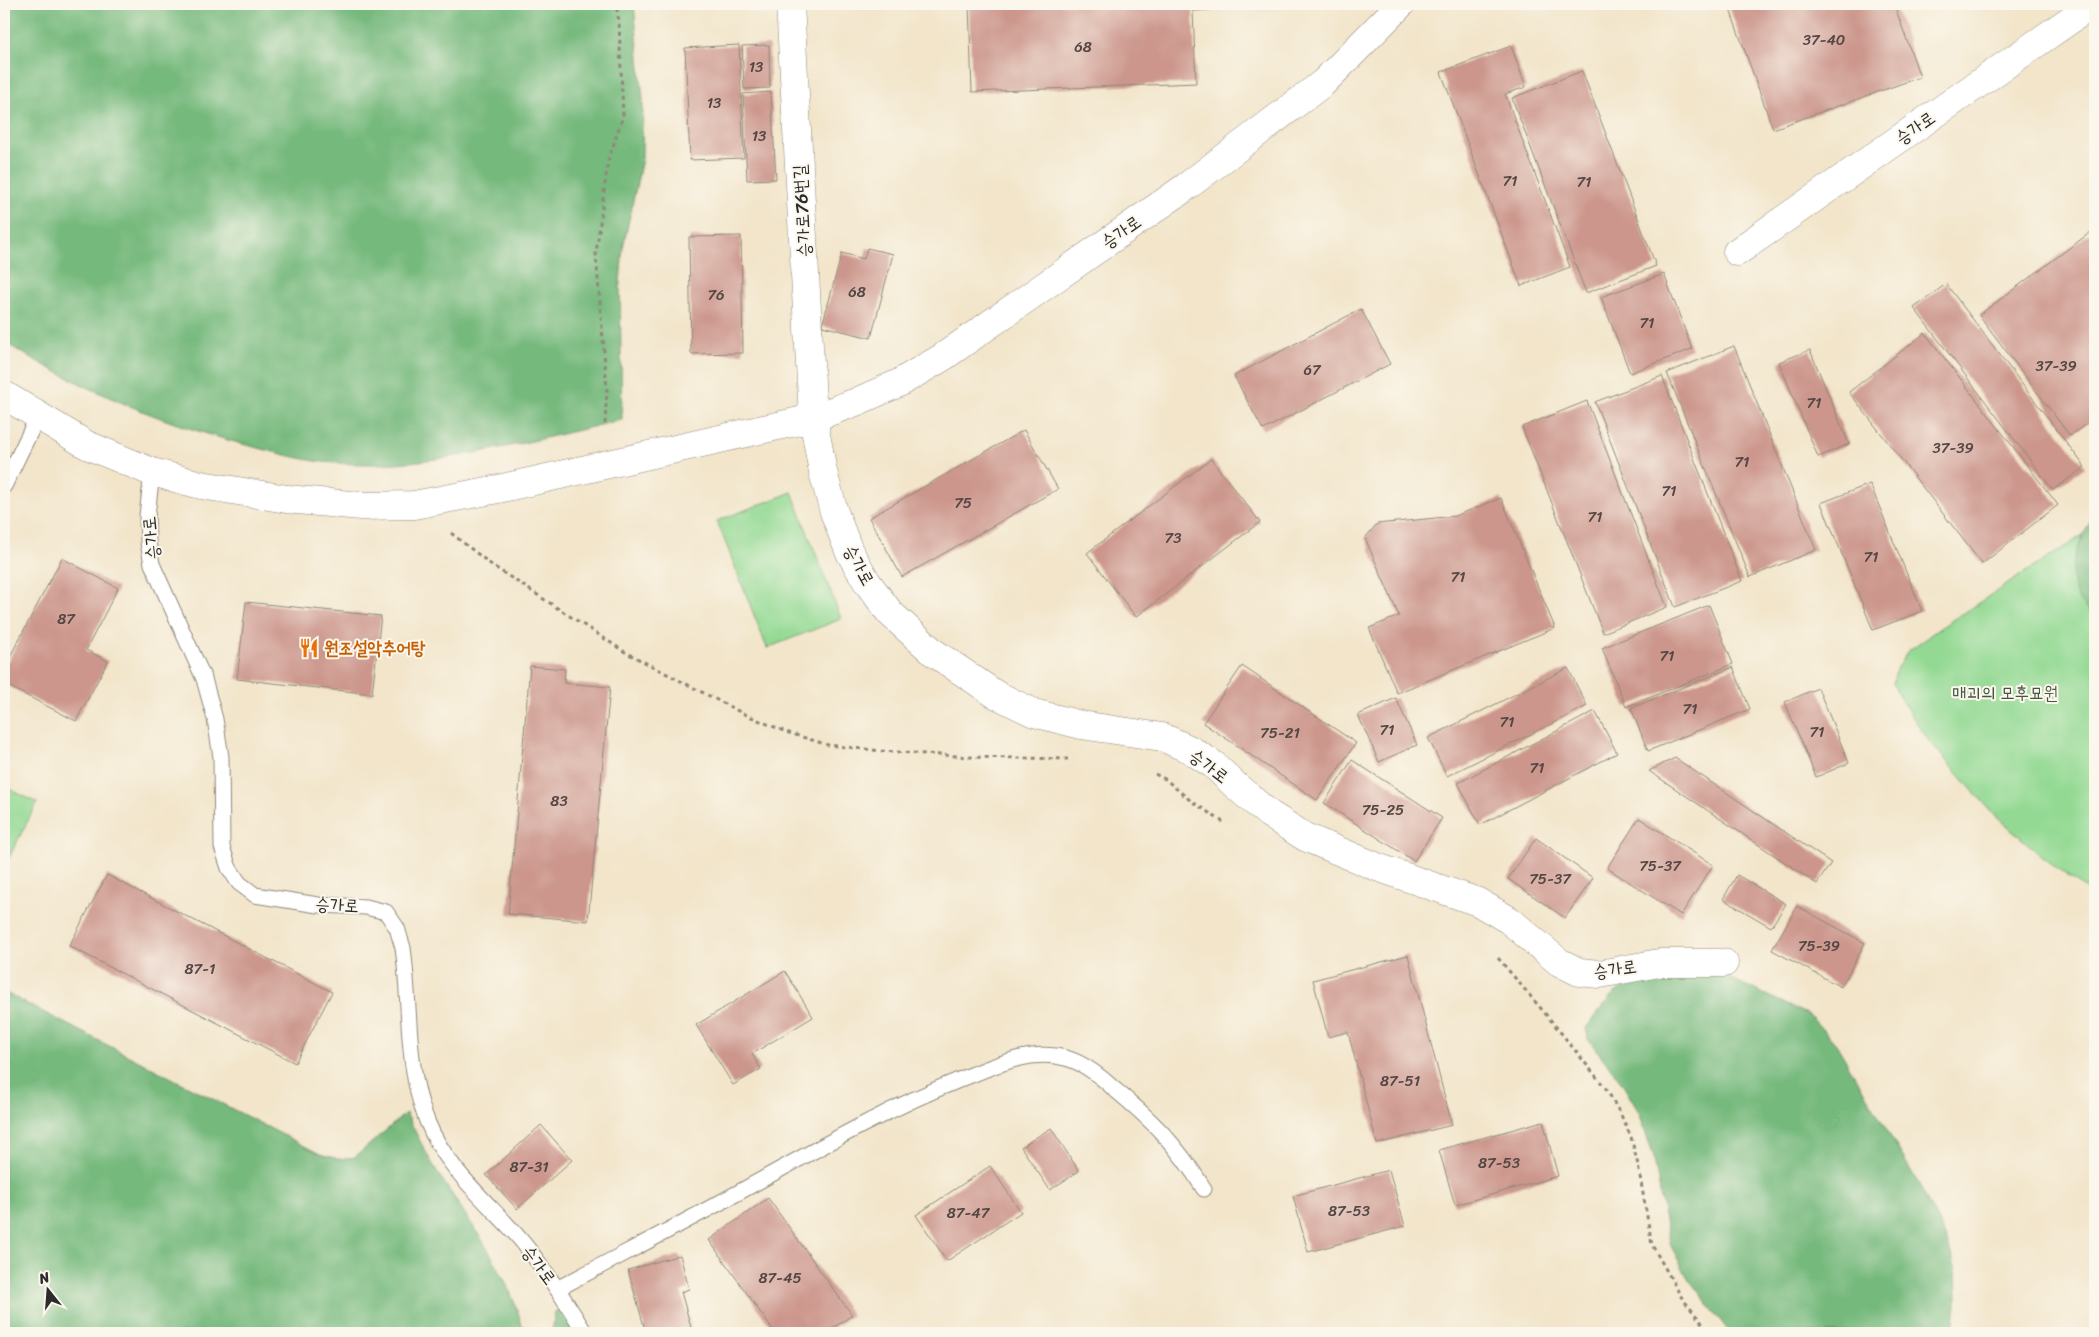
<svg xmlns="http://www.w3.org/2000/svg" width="2099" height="1337" viewBox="0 0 2099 1337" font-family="Sriracha,'Poor Story',sans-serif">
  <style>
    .green { fill: #93d993; stroke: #5f825f }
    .forest { fill: #76b97d; stroke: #507254 }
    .building { fill: #cc968c }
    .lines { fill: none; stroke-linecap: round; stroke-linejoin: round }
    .service-casing { stroke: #8e887a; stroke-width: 17 }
    .minor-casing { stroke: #8e887a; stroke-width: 29 }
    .path { stroke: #8e887a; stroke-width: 3; stroke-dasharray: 4 4; stroke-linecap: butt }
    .service { stroke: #fff; stroke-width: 15 }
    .minor { stroke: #fff; stroke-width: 28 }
    .labels { text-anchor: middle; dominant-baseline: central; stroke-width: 4; stroke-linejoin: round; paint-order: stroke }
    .number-label { font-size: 15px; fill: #534643 }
    .street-label { font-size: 18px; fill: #2b2b2b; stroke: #fbf7ec }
    .food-label { font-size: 18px; font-weight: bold; fill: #c56008; stroke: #fbf7ec; text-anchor: start }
    .park-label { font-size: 18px; fill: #455645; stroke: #fbf7ec }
  </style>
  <rect width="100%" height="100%" fill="#fbf7ec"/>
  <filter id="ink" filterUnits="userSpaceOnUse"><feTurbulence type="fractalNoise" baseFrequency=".02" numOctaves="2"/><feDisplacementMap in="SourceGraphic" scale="10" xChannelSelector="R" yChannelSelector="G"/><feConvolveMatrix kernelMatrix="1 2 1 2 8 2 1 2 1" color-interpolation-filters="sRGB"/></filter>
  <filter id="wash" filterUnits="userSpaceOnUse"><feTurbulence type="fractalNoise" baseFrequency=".0096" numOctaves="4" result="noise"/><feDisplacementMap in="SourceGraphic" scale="20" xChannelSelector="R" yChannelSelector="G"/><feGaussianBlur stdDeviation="1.12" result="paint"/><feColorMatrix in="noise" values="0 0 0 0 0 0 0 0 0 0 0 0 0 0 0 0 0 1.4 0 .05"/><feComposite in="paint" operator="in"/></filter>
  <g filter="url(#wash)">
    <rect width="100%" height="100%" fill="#f2e5ca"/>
    <!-- green -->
    <g class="green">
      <polygon points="792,492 841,619 767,648 717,521"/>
      <polygon points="2083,535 2074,560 2089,612 2095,616 2095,896 2046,860 1991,811 1930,742 1901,700 1893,683 1896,670 1908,651 1940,628"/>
      <polygon points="4,786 37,803 4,867"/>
    </g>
    <!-- forest -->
    <g class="forest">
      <path d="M4 4H634L643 100 642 159 623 248 620 283 622 420C529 441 432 470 335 463 309 462 283 454 258 448 168 426 83 390 4 342Z"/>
      <path d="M2095 513V616C2055 589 2077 546 2095 513Z"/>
      <path d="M1721 974 1809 1015 1836 1044 1920 1186 1946 1238 1956 1270 1957 1298 1954 1322 1949 1333H1730L1688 1278 1671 1246 1664 1216 1654 1158 1639 1112 1620 1080 1588 1039 1586 1028C1596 1015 1606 999 1619 990 1647 972 1689 976 1721 974Z"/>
      <path d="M4 992 320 1154 339 1159 355 1157 406 1113C416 1133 426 1154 438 1173 471 1225 510 1273 524 1333H4Z"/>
      <polygon points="561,1309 575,1333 552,1333 555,1312"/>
    </g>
    <g id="blocks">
      <!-- building -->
      <g class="building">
        <polygon points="969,4 1211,4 1211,10 1193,11 1196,83 972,92"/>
        <polygon points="1728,4 1894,4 1920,77 1773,129"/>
        <polygon points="739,45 744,158 690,160 685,48"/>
        <polygon points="769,45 770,88 744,89 742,46"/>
        <polygon points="1511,46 1526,87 1505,94 1570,267 1521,286 1441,72"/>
        <polygon points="1582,71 1656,266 1586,293 1512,98"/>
        <polygon points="771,92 776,179 747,180 743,94"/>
        <polygon points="2095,229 2095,417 2070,436 1979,315"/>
        <polygon points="741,236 743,353 691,354 689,237"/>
        <polygon points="867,248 893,254 871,338 822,326 842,253 864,259"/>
        <polygon points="1664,274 1692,349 1630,373 1601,297"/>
        <polygon points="1946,284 2085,467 2053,490 1914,308"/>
        <polygon points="1361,309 1390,364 1263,430 1234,376"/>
        <polygon points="1925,333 2058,505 1982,564 1849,392"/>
        <polygon points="1734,346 1816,550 1750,577 1667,373"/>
        <polygon points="1810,350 1849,444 1818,457 1779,362"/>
        <polygon points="1662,376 1742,581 1675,607 1595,402"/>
        <polygon points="1587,401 1667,607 1603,633 1522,427"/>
        <polygon points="1024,430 1058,489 902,577 869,518"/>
        <polygon points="1211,459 1260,522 1136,617 1087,553"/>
        <polygon points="1870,484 1922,611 1873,630 1821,503"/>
        <polygon points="1501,498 1555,628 1397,693 1369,628 1399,616 1365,538 1377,524 1455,516"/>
        <polygon points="62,558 118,588 86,650 108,661 76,721 4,684 4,668"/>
        <polygon points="246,602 381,616 372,694 237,679"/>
        <polygon points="1709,605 1733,664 1626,707 1602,648"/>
        <polygon points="530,666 565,669 564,683 610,687 588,921 508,914"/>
        <polygon points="1242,666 1356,743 1317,800 1203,723"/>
        <polygon points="1733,667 1750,709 1648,751 1631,708"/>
        <polygon points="1568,668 1587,706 1447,776 1428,738"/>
        <polygon points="1818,688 1849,763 1816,777 1785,702"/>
        <polygon points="1396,698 1417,745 1379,762 1358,715"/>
        <polygon points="1595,711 1617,753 1480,825 1458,783"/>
        <polygon points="1675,758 1831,863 1817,884 1649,771"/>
        <polygon points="1352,760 1442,818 1414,861 1324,803"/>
        <polygon points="1639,818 1713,865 1681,915 1607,868"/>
        <polygon points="1536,838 1593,878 1565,918 1508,879"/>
        <polygon points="107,875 332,992 295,1063 69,946"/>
        <polygon points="1737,875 1786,904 1771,927 1723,899"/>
        <polygon points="1797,906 1865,943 1841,987 1772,950"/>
        <polygon points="1408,955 1452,1125 1377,1144 1348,1032 1328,1037 1313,980"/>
        <polygon points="785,971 813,1017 752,1054 761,1069 733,1085 696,1025"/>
        <polygon points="1543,1121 1558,1176 1455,1205 1439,1150"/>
        <polygon points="541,1125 572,1160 517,1209 486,1175"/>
        <polygon points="1051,1128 1079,1171 1050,1190 1021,1147"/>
        <polygon points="990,1166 1021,1212 947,1261 916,1215"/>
        <polygon points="1389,1170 1405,1226 1308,1252 1293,1196"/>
        <polygon points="768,1198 852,1315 826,1333 775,1333 709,1240"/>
        <polygon points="680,1255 689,1289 681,1292 691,1327 687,1333 646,1333 628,1270"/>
      </g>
    </g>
  </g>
  <g filter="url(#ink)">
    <use href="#blocks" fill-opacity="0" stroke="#8e887a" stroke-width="1"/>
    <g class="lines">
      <defs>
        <g id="service">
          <path d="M152 472 147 516 148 542 152 564 204 679 215 719 221 757 222 847 229 868 239 883 255 895 318 905 366 907 386 912 397 928 403 948C411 1005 405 1066 427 1121 445 1166 481 1196 513 1231 541 1262 564 1298 585 1333"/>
          <polyline points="4,486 38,416"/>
          <path d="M557 1289C615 1258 674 1228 732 1196 807 1155 879 1112 959 1080 991 1067 1030 1048 1065 1058 1083 1062 1100 1076 1113 1088 1153 1121 1177 1145 1204 1189"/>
        </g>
        <g id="minor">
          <polyline points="790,4 813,418 823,472 834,512 849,551 867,582 890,613 933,652 995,694 1034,713 1081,725 1162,737 1191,750 1214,765 1236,786 1269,814 1305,837 1377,867 1478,902 1509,920 1559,962 1579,972 1600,974 1659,963 1724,963"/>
          <polyline points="1737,252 2093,4"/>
          <polyline points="4,395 87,445 152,472 201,485 287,499 361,506 414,505 498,489 813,418 856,402 899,383 943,357 1186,187 1323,83 1401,4"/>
        </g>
      </defs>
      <!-- service casing -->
      <use href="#service" class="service-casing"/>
      <!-- minor casing -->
      <use href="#minor" class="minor-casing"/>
      <!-- path -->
      <g class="path">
        <polyline points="605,424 607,389 596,254 608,161 623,116 619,22 616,4"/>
        <polyline points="451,533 493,566 625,652 742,713 786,732 828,745 882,751 970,757 1068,759"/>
        <polyline points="1155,774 1165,779 1191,801 1223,822"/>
        <polyline points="1498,958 1549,1018 1607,1090 1621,1115 1631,1137 1638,1165 1652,1245 1682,1298 1710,1333"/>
      </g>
      <!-- service -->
      <use href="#service" class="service"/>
      <!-- minor -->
      <use href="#minor" class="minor"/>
    </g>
  </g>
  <!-- icons -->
  <defs>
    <symbol id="restaurant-bare" viewBox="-9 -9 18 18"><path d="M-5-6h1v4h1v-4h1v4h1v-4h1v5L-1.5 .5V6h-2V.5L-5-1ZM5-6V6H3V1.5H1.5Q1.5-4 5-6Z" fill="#e8710a" stroke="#fbf7ec" stroke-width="2.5" paint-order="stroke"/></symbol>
  </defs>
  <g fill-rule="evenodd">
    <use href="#restaurant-bare" x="295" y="634" width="28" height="28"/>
  </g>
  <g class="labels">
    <!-- number labels -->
    <g class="number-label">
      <text x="1824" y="40">37-40</text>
      <text x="1083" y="47">68</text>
      <text x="756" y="67">13</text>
      <text x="714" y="103">13</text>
      <text x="759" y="136">13</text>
      <text x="1510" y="181">71</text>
      <text x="1584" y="182">71</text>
      <text x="857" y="292">68</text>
      <text x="716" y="295">76</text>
      <text x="1647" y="323">71</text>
      <text x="2056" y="366">37-39</text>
      <text x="1312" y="370">67</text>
      <text x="1814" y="403">71</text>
      <text x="1953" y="448">37-39</text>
      <text x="1742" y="462">71</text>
      <text x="1669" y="491">71</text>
      <text x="963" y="503">75</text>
      <text x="1595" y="517">71</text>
      <text x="1173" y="538">73</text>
      <text x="1871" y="557">71</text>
      <text x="1458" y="577">71</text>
      <text x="66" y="619">87</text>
      <text x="1667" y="656">71</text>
      <text x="1690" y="709">71</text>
      <text x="1507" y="722">71</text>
      <text x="1387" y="730">71</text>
      <text x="1817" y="732">71</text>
      <text x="1280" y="733">75-21</text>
      <text x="1537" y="768">71</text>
      <text x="559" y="801">83</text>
      <text x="1383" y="810">75-25</text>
      <text x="1660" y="866">75-37</text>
      <text x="1550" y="879">75-37</text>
      <text x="1819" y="946">75-39</text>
      <text x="200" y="969">87-1</text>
      <text x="1400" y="1081">87-51</text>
      <text x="1499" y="1163">87-53</text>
      <text x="529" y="1167">87-31</text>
      <text x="1349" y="1211">87-53</text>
      <text x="968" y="1213">87-47</text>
      <text x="780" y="1278">87-45</text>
    </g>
    <!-- street labels -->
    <g class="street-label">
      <text transform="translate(1915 128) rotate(-35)">승가로</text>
      <text transform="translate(802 211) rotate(-93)">승가로76번길</text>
      <text transform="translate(1121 232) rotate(-35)">승가로</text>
      <text transform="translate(151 538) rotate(-96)">승가로</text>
      <text transform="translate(859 565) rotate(61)">승가로</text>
      <text transform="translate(1209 766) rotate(37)">승가로</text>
      <text transform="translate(337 905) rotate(3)">승가로</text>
      <text transform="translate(1615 969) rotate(-8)">승가로</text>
      <text transform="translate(539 1265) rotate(53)">승가로</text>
    </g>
    <!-- food labels -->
    <g class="food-label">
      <text x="324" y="648">원조설악추어탕</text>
    </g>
    <!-- park labels -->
    <g class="park-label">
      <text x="2005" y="693">매괴의 모후묘원</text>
    </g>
  </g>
  <!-- margin -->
  <rect width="2099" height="1337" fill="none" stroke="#fbf7ec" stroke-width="20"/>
  <!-- north arrow -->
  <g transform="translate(48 1290) rotate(343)" stroke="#fbf7ec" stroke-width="4" paint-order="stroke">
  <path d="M0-4L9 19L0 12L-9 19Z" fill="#2b2b2b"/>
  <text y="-8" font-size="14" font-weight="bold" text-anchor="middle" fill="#2b2b2b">N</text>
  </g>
</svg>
